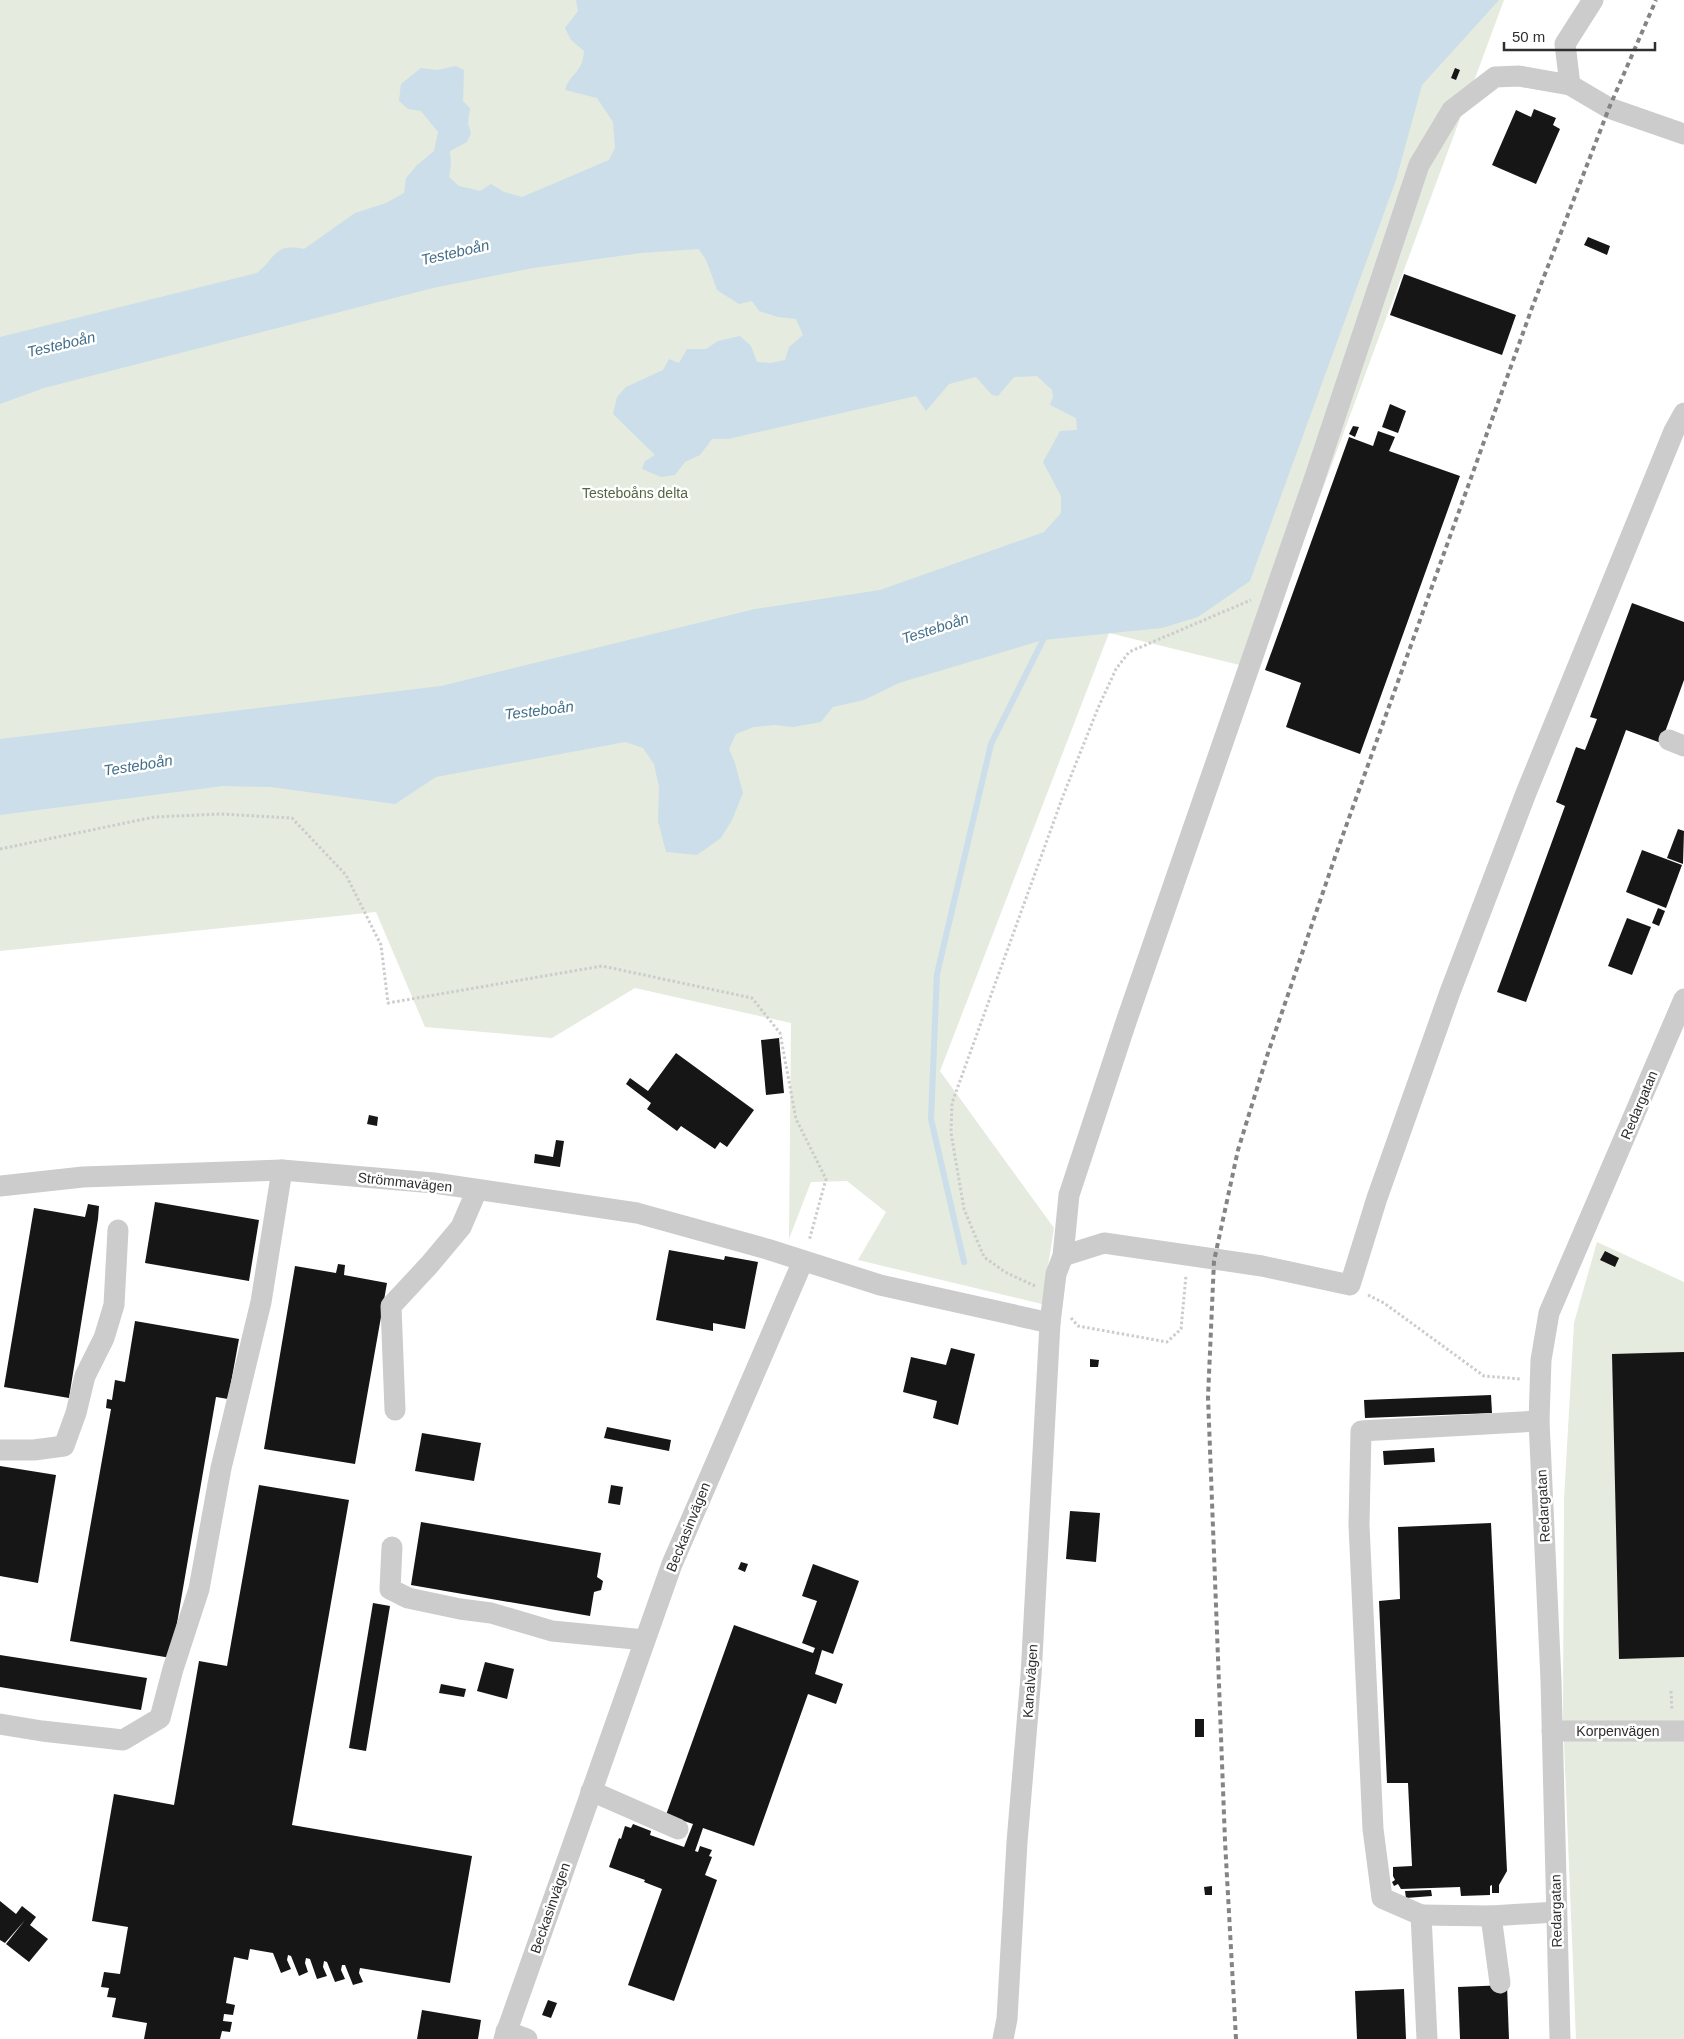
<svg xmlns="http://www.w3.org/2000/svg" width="1684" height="2039" viewBox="0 0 1684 2039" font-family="Arial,sans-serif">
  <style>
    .green { fill: #e5ebde }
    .water { fill: #cbdee9 }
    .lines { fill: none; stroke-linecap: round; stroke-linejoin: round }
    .stream { stroke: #cbdee9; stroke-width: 6 }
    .building { fill: #161616 }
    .path { stroke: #ccc; stroke-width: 3; stroke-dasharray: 2.5 2.5; stroke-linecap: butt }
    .minor { stroke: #ccc; stroke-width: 21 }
    .rail { stroke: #848484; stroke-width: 4; stroke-dasharray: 5 4; stroke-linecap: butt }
    .labels { text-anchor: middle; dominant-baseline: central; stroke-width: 5; stroke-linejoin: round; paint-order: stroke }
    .park-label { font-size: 14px; fill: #52673f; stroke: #fff }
    .street-label { font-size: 14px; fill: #2f2f2f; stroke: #fff }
    .water-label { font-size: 15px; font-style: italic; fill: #436f8a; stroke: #fff }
  </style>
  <rect width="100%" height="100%" fill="#fff"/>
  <!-- green -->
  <g class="green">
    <polygon points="0,0 1504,0 1256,669 1109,633 940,1071 1054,1228 1042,1304 858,1260 886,1212 847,1181 811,1182 789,1239 791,1023 635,988 552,1038 425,1027 376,912 0,951"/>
    <polygon points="1597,1242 1684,1282 1684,2039 1576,2039 1563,1717 1564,1499 1574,1323"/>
  </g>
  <!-- water -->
  <path class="water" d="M576 0H1499L1422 85 1396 180 1250 581 1198 617 1162 628 1043 640 899 683 864 700 833 707 821 722 793 727 774 725 754 727 736 734 729 749 735 763 743 793 732 820 721 838 697 855 666 852 658 821 659 787 654 764 643 748 625 742 436 777 395 804 271 787 223 786 0 815V739L441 686 755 609 880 590 1044 532 1061 513V496L1043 462 1060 431 1077 430 1076 418 1050 405 1053 397 1052 390 1037 376 1014 377 998 396 992 395 976 377 949 384 926 411 916 396 728 439H712L700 455 685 462 675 475 661 477 642 469 645 461 655 455 613 414 617 397 626 387 663 370 669 359 679 363 687 349H706L718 341 740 336 751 346 757 362 771 363 785 360 789 347 803 335 796 319 778 317 759 311 752 301 739 304 717 290 707 262 699 249 641 253 533 268 433 288 44 388 0 404V337L257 273C277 256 275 243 304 249L355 213 386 203 404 193 406 178 417 165 434 151 438 132 421 111 408 109 399 101 401 84 421 68 437 70 456 66 464 70 463 101 470 108 468 123 471 133 467 142 450 151 451 164 449 177 459 186 480 191 491 184 504 192 522 197 609 160 615 148 613 122 597 98 565 90C571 71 582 75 584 51L571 40 565 28 578 11Z"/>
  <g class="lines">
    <!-- stream -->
    <polyline class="stream" points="964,1262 931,1119 937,974 991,744 1043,640"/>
  </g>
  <!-- building -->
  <g class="building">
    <polygon points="1455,68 1460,70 1456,80 1451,78"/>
    <polygon points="1534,109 1556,118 1553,125 1560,129 1536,184 1492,165 1516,110 1531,117"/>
    <polygon points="1588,237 1610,246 1607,255 1584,245"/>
    <polygon points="1404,274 1516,315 1502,355 1390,315"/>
    <polygon points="1390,404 1406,411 1398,433 1382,427"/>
    <polygon points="1353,426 1359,427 1355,437 1349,434"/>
    <polygon points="1378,431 1395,437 1389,451 1460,476 1360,754 1286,727 1301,683 1265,670 1349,437 1373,446"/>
    <polygon points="1632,603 1684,622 1684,680 1661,743 1626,730 1526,1002 1497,992 1565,806 1556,802 1576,747 1585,750 1597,719 1590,717"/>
    <polygon points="1678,829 1684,831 1683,864 1667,858"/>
    <polygon points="1642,850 1682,865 1666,908 1626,892"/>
    <polygon points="1658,908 1665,911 1659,926 1652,923"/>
    <polygon points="1627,918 1651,927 1632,975 1608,966"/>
    <polygon points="779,1038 784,1093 766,1095 761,1040"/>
    <polygon points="676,1053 754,1110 727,1147 720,1142 715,1149 681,1126 677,1131 647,1109 651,1103 626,1084 630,1078 648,1091"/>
    <polygon points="369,1115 378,1117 377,1126 367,1124"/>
    <polygon points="556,1140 564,1141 560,1167 534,1163 535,1154 553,1157"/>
    <polygon points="155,1202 259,1220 249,1281 145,1263"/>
    <polygon points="88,1204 99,1206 98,1219 69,1398 4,1387 34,1208 85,1217"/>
    <polygon points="669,1250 724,1260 725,1256 758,1262 745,1329 713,1323 713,1331 656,1320"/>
    <polygon points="1605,1251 1619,1258 1615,1267 1600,1260"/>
    <polygon points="338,1264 345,1265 344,1275 387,1283 355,1464 264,1449 295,1266 336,1273"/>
    <polygon points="135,1321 239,1339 228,1399 216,1397 171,1658 70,1641 111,1409 106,1408 107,1399 112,1400 115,1380 125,1382"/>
    <polygon points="951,1348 975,1354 958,1425 933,1418 937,1401 903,1392 911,1357 946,1365"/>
    <polygon points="1684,1352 1684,1657 1619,1659 1612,1354"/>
    <polygon points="1090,1359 1099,1360 1098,1367 1090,1367"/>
    <polygon points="1491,1395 1492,1413 1365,1418 1364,1400"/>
    <polygon points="607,1427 671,1440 669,1451 604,1438"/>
    <polygon points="422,1433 481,1443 474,1481 415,1471"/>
    <polygon points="1434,1448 1435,1462 1384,1465 1383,1451"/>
    <polygon points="0,1466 56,1475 38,1583 0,1576"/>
    <polygon points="259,1485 349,1500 292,1825 472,1856 450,1983 360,1968 359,1973 363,1982 353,1985 345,1965 342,1965 341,1970 345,1979 335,1982 327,1962 324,1961 323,1967 327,1976 317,1979 310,1959 306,1958 305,1963 308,1972 299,1976 291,1956 288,1955 287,1960 291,1969 281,1973 273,1953 250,1949 248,1960 234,1957 226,2003 235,2005 233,2015 224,2014 223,2021 232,2022 230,2032 222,2031 220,2039 144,2039 147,2023 112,2017 116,1998 107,1997 109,1988 101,1987 104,1972 120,1974 128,1927 92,1921 114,1794 174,1805 199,1661 227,1666"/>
    <polygon points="611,1485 623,1487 620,1505 608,1503"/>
    <polygon points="1070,1511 1100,1513 1096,1562 1066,1559"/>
    <polygon points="421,1522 601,1553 597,1577 603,1581 601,1590 594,1592 590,1616 411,1585"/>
    <polygon points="1491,1523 1507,1871 1499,1885 1499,1893 1492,1893 1492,1885 1490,1886 1490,1895 1461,1896 1460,1887 1401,1889 1398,1884 1394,1886 1392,1882 1395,1880 1393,1876 1393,1867 1412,1866 1408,1783 1387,1783 1379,1601 1400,1599 1398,1527"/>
    <polygon points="741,1562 748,1564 745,1572 738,1569"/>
    <polygon points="813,1564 859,1581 833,1654 822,1650 815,1674 843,1684 836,1704 808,1694 754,1846 703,1828 695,1851 698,1852 700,1846 712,1850 709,1856 712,1857 705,1875 717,1880 674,2001 628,1985 662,1889 644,1882 645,1880 609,1867 619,1838 621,1839 625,1826 631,1828 633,1824 651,1831 650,1835 684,1847 693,1824 666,1815 734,1625 813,1653 815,1648 802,1643 817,1601 802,1596"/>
    <polygon points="373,1603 390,1606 366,1751 349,1748"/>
    <polygon points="0,1655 147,1678 141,1710 0,1687"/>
    <polygon points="485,1662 514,1669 507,1699 477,1691"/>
    <polygon points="441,1684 466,1689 464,1697 439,1693"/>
    <rect x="1195" y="1719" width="9" height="18"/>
    <polygon points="1212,1886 1212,1895 1205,1895 1204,1887"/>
    <polygon points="1431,1890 1432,1896 1406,1898 1405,1891"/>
    <polygon points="0,1901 16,1914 22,1906 36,1917 30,1925 48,1939 29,1962 6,1944 25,1920 5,1943 0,1940"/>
    <polygon points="1507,1985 1509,2039 1460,2039 1458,1987"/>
    <polygon points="1404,1989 1406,2039 1357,2039 1355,1991"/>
    <polygon points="548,2000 557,2003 551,2018 542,2015"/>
    <polygon points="422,2010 481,2020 478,2039 417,2039"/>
  </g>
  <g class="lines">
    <!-- path -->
    <g class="path">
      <polyline points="0,849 154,817 221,814 292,818 346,875 381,945 388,1003 602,966 752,998 780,1033 796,1119 826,1179 809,1241"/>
      <polyline points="1035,1286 1005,1272 984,1257 964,1209 951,1133 952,1103 1063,796 1098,708 1116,669 1129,652 1251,600"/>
      <polyline points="1368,1295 1384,1303 1484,1376 1521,1379"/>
      <polyline points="1071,1318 1078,1326 1167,1342 1181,1329 1186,1275"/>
      <polyline points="1671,1691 1672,1711"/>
    </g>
    <!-- minor -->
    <g class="minor">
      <polyline points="1570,85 1565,44 1593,0"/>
      <polyline points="1669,740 1684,746"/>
      <polyline points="0,1186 83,1177 282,1170 434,1183 637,1213 767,1249 880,1285 1050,1323"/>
      <polyline points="1063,1256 1104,1243 1262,1266 1350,1285 1377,1198 1450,992 1526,793 1674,431 1684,413"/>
      <polyline points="395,1410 391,1306 430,1264 461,1227 477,1190"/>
      <polyline points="0,1450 34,1450 64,1446 76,1413 85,1376 104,1338 114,1305 118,1230"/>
      <polyline points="392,1547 390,1589 408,1598 460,1609 491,1613 552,1631 645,1640"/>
      <polyline points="0,1724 42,1731 123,1740 160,1718 173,1669 199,1589 221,1468 261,1302 282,1170"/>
      <polyline points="1552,1731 1684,1731"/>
      <polyline points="591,1791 678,1829"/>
      <polyline points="1421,1915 1491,1916 1556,1912"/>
      <polyline points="1491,1916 1500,1983"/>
      <polyline points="506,2031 527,2039"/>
      <polyline points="504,2039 672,1564 803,1261"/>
      <polyline points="1003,2039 1007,2019 1017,1842 1031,1676 1050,1323 1056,1274 1063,1256 1069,1195 1126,1022 1315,477 1419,165 1452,110 1495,77 1519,76 1570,85 1609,108 1684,134"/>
      <polyline points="1427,2039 1421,1915 1382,1898 1373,1829 1359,1525 1361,1431 1539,1421"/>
      <polyline points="1560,2039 1551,1680 1539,1421 1541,1360 1549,1313 1684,999"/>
    </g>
    <!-- rail -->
    <polyline class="rail" points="1236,2039 1225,1841 1208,1397 1214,1261 1238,1150 1267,1056 1335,857 1533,305 1609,108 1656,0"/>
  </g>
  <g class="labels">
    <!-- park labels -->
    <g class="park-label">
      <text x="635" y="493">Testeboåns delta</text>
    </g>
    <!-- street labels -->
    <g class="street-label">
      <text transform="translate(1639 1105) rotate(-67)">Redargatan</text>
      <text transform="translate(405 1182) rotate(6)">Strömmavägen</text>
      <text transform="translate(1543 1506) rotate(-93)">Redargatan</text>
      <text transform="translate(688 1527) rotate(-68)">Beckasinvägen</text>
      <text transform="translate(1030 1681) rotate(-86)">Kanalvägen</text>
      <text x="1618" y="1731">Korpenvägen</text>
      <text transform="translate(550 1908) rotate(-71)">Beckasinvägen</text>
      <text transform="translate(1556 1911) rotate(-91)">Redargatan</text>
    </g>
    <!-- water labels -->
    <g class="water-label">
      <text transform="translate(455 252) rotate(-13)">Testeboån</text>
      <text transform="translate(61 344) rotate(-13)">Testeboån</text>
      <text transform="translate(935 628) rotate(-18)">Testeboån</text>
      <text transform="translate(539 710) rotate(-7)">Testeboån</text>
      <text transform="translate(138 765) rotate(-9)">Testeboån</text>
    </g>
  </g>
  <!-- scale -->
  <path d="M1504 42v8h151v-8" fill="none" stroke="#2f2f2f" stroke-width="2.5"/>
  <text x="1512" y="42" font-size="15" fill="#2f2f2f" stroke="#ffffff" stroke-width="4" paint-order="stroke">50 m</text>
</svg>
